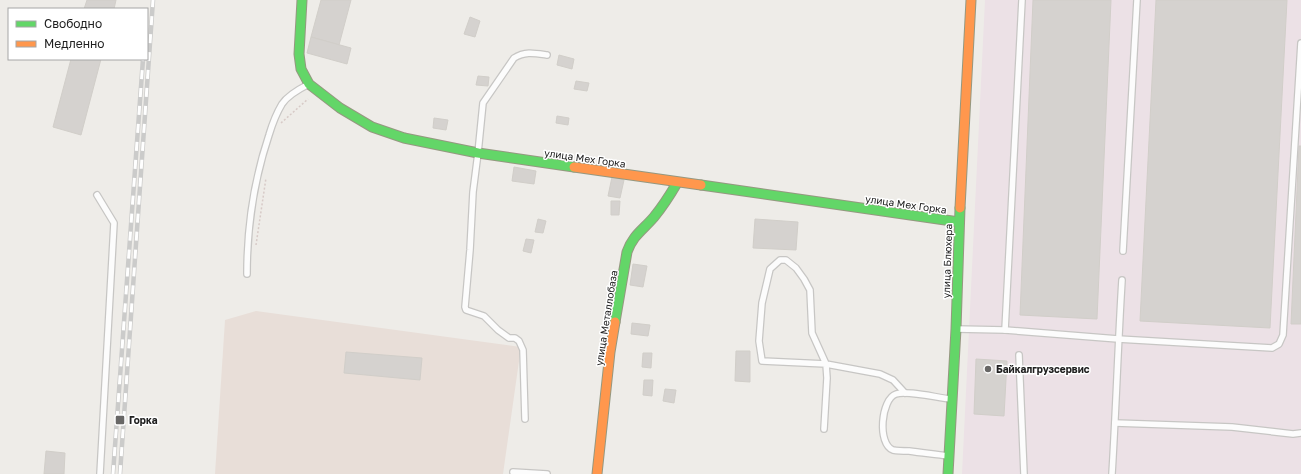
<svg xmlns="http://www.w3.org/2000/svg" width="1301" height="474" viewBox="0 0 1301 474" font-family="'Golos Text',sans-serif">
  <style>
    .industrial { fill: #ece1e6 }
    .military { fill: #e8ded8 }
    .building { fill: #d5d2cf; stroke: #d1cec9 }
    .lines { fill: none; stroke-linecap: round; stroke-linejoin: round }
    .lane-casing { stroke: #c7c6c4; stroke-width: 8 }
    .fast-casing { stroke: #959880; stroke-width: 11 }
    .slow-casing { stroke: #959880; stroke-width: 11 }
    .path { stroke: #d7cac7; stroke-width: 1.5; stroke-dasharray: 2 2; stroke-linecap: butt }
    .lane { stroke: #fcfcfc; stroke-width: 5.5 }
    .fast { stroke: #63d668; stroke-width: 9 }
    .slow { stroke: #ff974d; stroke-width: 9 }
    .rail-casing { stroke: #cbcbca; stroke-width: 4.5 }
    .rail { stroke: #fff; stroke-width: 3; stroke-dasharray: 9; stroke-linecap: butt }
    .poi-dot { fill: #686766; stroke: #fff; stroke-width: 1.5 }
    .labels { text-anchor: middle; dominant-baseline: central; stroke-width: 3; stroke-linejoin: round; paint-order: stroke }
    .street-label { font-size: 10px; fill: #202020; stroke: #fff }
    .poi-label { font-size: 10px; font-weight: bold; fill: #202020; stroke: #fff; text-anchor: start }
  </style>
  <rect width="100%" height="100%" fill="#eeece8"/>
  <!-- industrial -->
  <polygon class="industrial" points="985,0 1301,0 1301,474 962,474"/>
  <!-- military -->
  <polygon class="military" points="256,311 521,347 503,474 215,474 225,320"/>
  <!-- building -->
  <g class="building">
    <polygon points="87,0 116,0 114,9 84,9"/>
    <polygon points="321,0 351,0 339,45 311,37"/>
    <polygon points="1033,0 1111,0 1097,319 1020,315"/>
    <polygon points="1156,0 1287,0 1270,328 1140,321"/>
    <polygon points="470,17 480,21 475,37 464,34"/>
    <polygon points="311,37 351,48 347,64 307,53"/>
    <polygon points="559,55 574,59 572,69 557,65"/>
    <polygon points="71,59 101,59 81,135 53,127"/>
    <polygon points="478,76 489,77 488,86 476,85"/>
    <polygon points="576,81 589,83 587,91 574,89"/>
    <polygon points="557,116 569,118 568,125 556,123"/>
    <polygon points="434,118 448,120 446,130 433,128"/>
    <polygon points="1299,146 1301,146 1301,324 1291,324"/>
    <polygon points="514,167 536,171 534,184 512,181"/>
    <polygon points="612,177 624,180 620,198 608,196"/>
    <polygon points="611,201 620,201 619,215 611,215"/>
    <polygon points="538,219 546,221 543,233 535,232"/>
    <polygon points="755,219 798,222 796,250 753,248"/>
    <polygon points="526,239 534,240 531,253 523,251"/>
    <polygon points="633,264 647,266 643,287 630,285"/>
    <polygon points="632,323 650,325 648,336 631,334"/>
    <polygon points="736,351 750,351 750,382 735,381"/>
    <polygon points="346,352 422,358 420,380 344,373"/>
    <polygon points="643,353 652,353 651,368 642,367"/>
    <polygon points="976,359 1007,361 1004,416 974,414"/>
    <polygon points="644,380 653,380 652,396 643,395"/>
    <polygon points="665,389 676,390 674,403 663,401"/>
    <polygon points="46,451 65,453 64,474 44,474"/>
  </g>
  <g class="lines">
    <defs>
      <g id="lane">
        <polyline points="97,195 114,223 100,474"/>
        <polyline points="1123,251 1137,0"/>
        <path d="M247 274C247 228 254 180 269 135 272 125 276 114 282 104 288 95 299 89 309 84"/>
        <polyline points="956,329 1005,330 1118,339 1272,348 1279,344 1283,335 1301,43"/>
        <polyline points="1005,330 1022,0"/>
        <polyline points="1019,355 1024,474"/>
        <path d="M525 419 523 350 519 341 515 338H509L498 330 484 316 466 310 465 307 470 250 473 192 478 153 483 103 514 58C525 51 534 53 547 55"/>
        <polyline points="1115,423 1232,427 1293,434 1301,433"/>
        <polyline points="824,429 827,378 826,364 812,333 810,290 804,279 796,268 786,260 780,260 770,269 762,303 759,341 762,361 826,364 880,374 893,380 905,393"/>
        <path d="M948 456C935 454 922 453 909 451 904 451 898 451 893 450 877 444 881 399 896 394 907 390 938 398 951 399"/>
        <polyline points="513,472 547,474"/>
        <path d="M1112 474C1116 409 1118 345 1122 280"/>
      </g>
      <g id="fast">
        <polyline points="302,0 299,54 301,69 309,84 340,108 372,127 404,138 478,153 574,167"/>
        <polyline points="701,185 959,222"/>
        <path d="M615 322 627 252C633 235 643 230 654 217 663 206 670 195 677 183"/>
        <polyline points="948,474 956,329 960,208"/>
      </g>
      <g id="slow">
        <polyline points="574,167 701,185"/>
        <polyline points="960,208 971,0"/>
        <polyline points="597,474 610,352 615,322"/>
      </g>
    </defs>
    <!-- lane casing -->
    <use href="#lane" class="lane-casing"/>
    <!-- fast casing -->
    <use href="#fast" class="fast-casing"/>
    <!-- slow casing -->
    <use href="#slow" class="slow-casing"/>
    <!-- path -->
    <g class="path">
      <polyline points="281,123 308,99"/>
      <polyline points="256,245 266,178"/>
    </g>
    <!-- lane -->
    <use href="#lane" class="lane"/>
    <!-- fast -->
    <use href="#fast" class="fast"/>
    <!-- slow -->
    <use href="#slow" class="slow"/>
    <defs>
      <g id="rail">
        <polyline points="113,474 143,59"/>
        <polyline points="120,474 153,0"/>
      </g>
    </defs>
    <!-- rail casing -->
    <use href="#rail" class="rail-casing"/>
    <!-- rail -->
    <use href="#rail" class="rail"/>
  </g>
  <!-- markers -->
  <g class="poi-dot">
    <circle cx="988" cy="369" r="4"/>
    <rect x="115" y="415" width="10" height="10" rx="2"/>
  </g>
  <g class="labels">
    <!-- street labels -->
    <g class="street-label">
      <text transform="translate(585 158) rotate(8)">улица Мех Горка</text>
      <text transform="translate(906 204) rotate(8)">улица Мех Горка</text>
      <text transform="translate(947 261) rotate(-88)">улица Блюхера</text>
      <text transform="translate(606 318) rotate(-81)">улица Металлобаза</text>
    </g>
    <!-- poi labels -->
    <g class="poi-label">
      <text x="996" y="369">Байкалгрузсервис</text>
      <text x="129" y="420">Горка</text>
    </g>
  </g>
  <!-- legend -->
  <rect x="8" y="8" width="140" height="52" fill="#ffffff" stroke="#a6a6a6"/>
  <rect x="16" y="21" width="20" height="6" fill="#63d668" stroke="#a6a6a6"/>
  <text x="44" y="28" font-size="12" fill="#202020">Свободно</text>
  <rect x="16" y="41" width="20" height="6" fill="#ff974d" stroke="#a6a6a6"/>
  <text x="44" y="48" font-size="12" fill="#202020">Медленно</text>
</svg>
